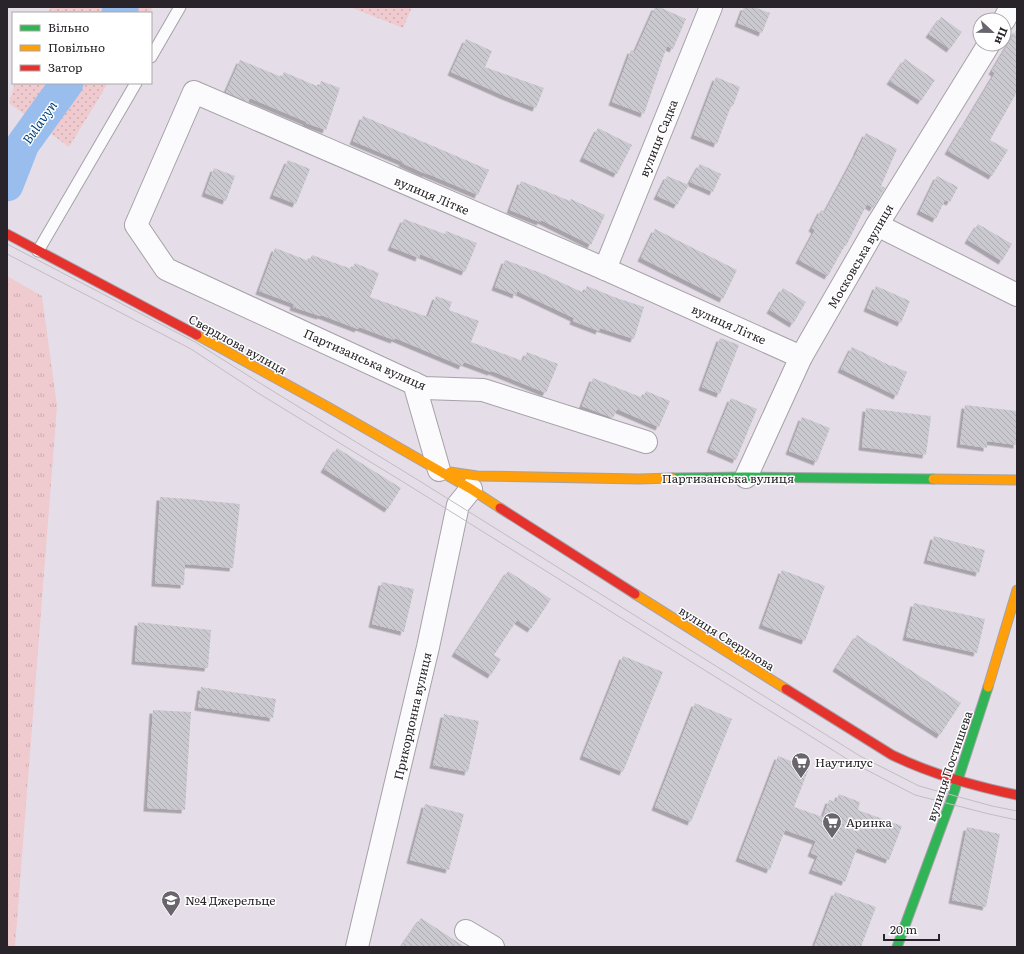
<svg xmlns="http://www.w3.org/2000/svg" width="1024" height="954" viewBox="0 0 1024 954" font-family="Literata,serif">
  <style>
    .grass { fill: url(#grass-dots) }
    .park { fill: url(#park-tufts) }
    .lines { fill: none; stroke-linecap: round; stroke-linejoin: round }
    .river { stroke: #99beee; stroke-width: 33 }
    .building { fill: url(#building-back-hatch); filter: url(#shadow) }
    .lane-casing { stroke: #a6a1a8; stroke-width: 13 }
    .street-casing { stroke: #a6a1a8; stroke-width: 24 }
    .fast-casing { stroke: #a6a1a8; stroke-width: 11 }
    .slow-casing { stroke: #a6a1a8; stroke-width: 11 }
    .jam-casing { stroke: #a6a1a8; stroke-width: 11 }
    .lane { stroke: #fbfafc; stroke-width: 11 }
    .street { stroke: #fbfafc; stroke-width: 22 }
    .fast { stroke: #30b455; stroke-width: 9 }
    .slow { stroke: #ff9f0a; stroke-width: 9 }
    .jam { stroke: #e5322d; stroke-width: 9 }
    .tram { stroke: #c0bec0; stroke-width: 1 }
    .labels { text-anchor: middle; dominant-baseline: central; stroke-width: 3; stroke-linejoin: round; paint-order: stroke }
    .street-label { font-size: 12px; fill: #282429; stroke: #fff }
    .poi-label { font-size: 12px; fill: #282429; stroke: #fff; text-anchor: start }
    .water-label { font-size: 13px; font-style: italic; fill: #05457d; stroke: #fff }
  </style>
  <defs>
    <pattern id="grass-dots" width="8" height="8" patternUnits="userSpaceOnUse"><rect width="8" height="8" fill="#efcacf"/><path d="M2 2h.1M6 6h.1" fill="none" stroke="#cdadb2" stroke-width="1.8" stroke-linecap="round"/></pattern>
    <pattern id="park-tufts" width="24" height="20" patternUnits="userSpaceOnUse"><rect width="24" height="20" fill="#efcacf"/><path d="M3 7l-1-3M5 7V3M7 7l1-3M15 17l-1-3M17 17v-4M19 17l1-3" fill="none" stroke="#cdadb2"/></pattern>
    <pattern id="building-back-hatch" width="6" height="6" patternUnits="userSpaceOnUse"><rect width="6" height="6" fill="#cbc9d0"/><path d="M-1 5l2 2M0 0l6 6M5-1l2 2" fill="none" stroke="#aeacb3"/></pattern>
    <filter id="shadow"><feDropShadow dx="-3.5" dy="3.5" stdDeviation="0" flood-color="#0004"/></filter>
  </defs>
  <rect width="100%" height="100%" fill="#e5dee8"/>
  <!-- grass -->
  <g class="grass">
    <polygon points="51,7 153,7 150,13 48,13"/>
    <polygon points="350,7 412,7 403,28"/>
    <polygon points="15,83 108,83 69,147 9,103"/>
  </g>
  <!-- park -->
  <polygon class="park" points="7,276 42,296 57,406 15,947 7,947"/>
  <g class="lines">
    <!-- river -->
    <g class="river">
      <polyline points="118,13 122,7"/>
      <polyline points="7,185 23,144 67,83"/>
    </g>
  </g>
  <!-- building -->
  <g class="building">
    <polygon points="655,7 659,7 686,19 673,49 667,46 644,114 612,102 631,50 635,52"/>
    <polygon points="744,7 754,7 770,13 762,33 738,23"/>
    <polygon points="941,17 962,32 950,49 929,34"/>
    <polygon points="1017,29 1017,92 990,140 1008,150 992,176 948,151 964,124 964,125 995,73 992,71"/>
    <polygon points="466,39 492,51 485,67 544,88 536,108 505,96 451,72"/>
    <polygon points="905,59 935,80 921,101 890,81"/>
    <polygon points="240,60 282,77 284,72 319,87 321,81 340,88 326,130 306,123 307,122 250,98 248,102 226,92"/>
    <polygon points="716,77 740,87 733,106 731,106 717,144 694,135"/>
    <polygon points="363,116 489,170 478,195 426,173 426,174 402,163 403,162 353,141"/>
    <polygon points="598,128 632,145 617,174 583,158"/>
    <polygon points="866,133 897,149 881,186 885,188 873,208 867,204 846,246 845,245 828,276 799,260 815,230 812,228 821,210 825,212 857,152 857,151"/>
    <polygon points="288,160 310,169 296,204 273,195"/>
    <polygon points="700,164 721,174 713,192 690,182"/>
    <polygon points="214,168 235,176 226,201 205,193"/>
    <polygon points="667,176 689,185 677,205 657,196"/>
    <polygon points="937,176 958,187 950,202 945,200 936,219 920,211"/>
    <polygon points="521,181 570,201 571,199 605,215 591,245 541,220 540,222 510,210"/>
    <polygon points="404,219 445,234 446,231 477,243 465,272 420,254 419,258 391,247"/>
    <polygon points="978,224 1012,244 1002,261 968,240"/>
    <polygon points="655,229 737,270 723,299 641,258"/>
    <polygon points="275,248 309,261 312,255 352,269 355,263 379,273 370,297 428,317 436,296 452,302 449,310 479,321 471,342 523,361 527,352 558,364 546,393 492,371 491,372 464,362 462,366 395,338 394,340 359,327 358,329 321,315 320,316 293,307 294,304 259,291"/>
    <polygon points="505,260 541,273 584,293 587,286 614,297 644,307 634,339 600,328 599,331 573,321 574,318 517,291 516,295 495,287"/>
    <polygon points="876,286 910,301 901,323 867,308"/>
    <polygon points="783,288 806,302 793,324 770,310"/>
    <polygon points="720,338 739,345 720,394 702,387"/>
    <polygon points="852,347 891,366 891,365 907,372 897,396 841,369"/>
    <polygon points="593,378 643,398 646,391 670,401 659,427 617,409 613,418 582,406"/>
    <polygon points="731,398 757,409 736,460 710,449"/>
    <polygon points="965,405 1017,411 1017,445 987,441 987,448 960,444"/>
    <polygon points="866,408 931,416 926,455 862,447"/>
    <polygon points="802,417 830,428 817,462 789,451"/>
    <polygon points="337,448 401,488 388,509 324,469"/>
    <polygon points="160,497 189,499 240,504 233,568 185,564 184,585 155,583"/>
    <polygon points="934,536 985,550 979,573 927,560"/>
    <polygon points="782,570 825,586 805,641 762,625"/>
    <polygon points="508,571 551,599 531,629 517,620 494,655 501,659 491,675 455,653"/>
    <polygon points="382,582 414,589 404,632 372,624"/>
    <polygon points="914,603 985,619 977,653 906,637"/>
    <polygon points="138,622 211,630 208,668 135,661"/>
    <polygon points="857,635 961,703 940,735 836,668"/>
    <polygon points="623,656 663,672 623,772 583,756"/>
    <polygon points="201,687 276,699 273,718 198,707"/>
    <polygon points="695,703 732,719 691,822 655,807"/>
    <polygon points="153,710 191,712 185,810 147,808"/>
    <polygon points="444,714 479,721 468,772 433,765"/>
    <polygon points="778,756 809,768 794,807 823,817 829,800 836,802 839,794 860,802 858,810 902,826 889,860 857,848 845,882 812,870 818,856 811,853 816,841 785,830 770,870 739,858"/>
    <polygon points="425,804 464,814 449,870 410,860"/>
    <polygon points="967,827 1000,834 986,907 952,900"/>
    <polygon points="835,892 876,907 861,947 814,947"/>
    <polygon points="421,918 465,947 401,947"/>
  </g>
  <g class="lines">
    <defs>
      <g id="lane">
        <polyline points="151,57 180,7"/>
        <polyline points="38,251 136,83"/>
      </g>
      <g id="street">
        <polyline points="1004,20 1011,7"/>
        <polyline points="877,225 1017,295"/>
        <polyline points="605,269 711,7"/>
        <polyline points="414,383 439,470"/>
        <polyline points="646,442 483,390 424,388 166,269 136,225 194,92 605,269 801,357"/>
        <polyline points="746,477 801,357 877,225 989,44"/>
        <polyline points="466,931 493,947"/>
        <polyline points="357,947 428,647 458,505 471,489"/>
      </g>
      <g id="fast">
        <polyline points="672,478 746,477 933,479"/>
        <polyline points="897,947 953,795 988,687"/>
      </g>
      <g id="slow">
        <polyline points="197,335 328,407 471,489 500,508"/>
        <polyline points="450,472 477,476 639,479 672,478"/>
        <polyline points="933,479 1017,480"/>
        <polyline points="635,594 786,689"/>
        <polyline points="988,687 1017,590"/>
      </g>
      <g id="jam">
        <polyline points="7,234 197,335"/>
        <polyline points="500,508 635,594"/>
        <path d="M786 689 892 755C933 775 973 786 1017 795"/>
      </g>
    </defs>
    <!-- lane casing -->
    <use href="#lane" class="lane-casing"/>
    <!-- street casing -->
    <use href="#street" class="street-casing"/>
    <!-- fast casing -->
    <use href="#fast" class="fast-casing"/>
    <!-- slow casing -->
    <use href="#slow" class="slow-casing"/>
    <!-- jam casing -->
    <use href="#jam" class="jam-casing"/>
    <!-- lane -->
    <use href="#lane" class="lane"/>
    <!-- street -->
    <use href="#street" class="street"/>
    <!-- fast -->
    <use href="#fast" class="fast"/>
    <!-- slow -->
    <use href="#slow" class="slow"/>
    <!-- jam -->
    <use href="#jam" class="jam"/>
    <!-- tram -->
    <g class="tram">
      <polyline points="7,244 195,342 263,385 418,480 860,756 919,786 992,806 1017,811"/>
      <polyline points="7,254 191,349 258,393 413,488 855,764 915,795 989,814 1017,820"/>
    </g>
  </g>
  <!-- icons -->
  <defs>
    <symbol id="supermarket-pin" viewBox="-11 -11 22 30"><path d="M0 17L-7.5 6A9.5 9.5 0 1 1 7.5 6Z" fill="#6a656c" stroke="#fff"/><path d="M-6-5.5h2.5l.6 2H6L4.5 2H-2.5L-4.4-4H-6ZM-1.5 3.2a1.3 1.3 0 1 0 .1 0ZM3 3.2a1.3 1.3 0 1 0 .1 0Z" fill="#fff"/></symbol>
    <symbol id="school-pin" viewBox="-11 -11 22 30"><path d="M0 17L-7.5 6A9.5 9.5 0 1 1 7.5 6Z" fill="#6a656c" stroke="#fff"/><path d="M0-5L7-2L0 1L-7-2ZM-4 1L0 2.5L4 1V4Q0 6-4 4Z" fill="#fff"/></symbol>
  </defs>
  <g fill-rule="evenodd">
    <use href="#supermarket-pin" x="790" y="751" width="22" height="30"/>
    <use href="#supermarket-pin" x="821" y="811" width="22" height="30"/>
    <use href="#school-pin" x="160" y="889" width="22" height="30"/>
  </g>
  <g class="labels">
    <!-- street labels -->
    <g class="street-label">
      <text transform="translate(658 138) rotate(-68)">вулиця Садка</text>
      <text transform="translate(432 195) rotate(23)">вулиця Літке</text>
      <text transform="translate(860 256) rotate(-60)">Московська вулиця</text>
      <text transform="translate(729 324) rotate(24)">вулиця Літке</text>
      <text transform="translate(238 344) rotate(29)">Свердлова вулиця</text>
      <text transform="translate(365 359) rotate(24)">Партизанська вулиця</text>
      <text x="728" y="478">Партизанська вулиця</text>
      <text transform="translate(727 638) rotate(32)">вулиця Свердлова</text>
      <text transform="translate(412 716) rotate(-77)">Прикордонна вулиця</text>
      <text transform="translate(949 766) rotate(-71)">вулиця Постишева</text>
    </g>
    <!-- poi labels -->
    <g class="poi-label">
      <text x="815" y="762">Наутилус</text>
      <text x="846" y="822">Аринка</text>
      <text x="185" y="900">№4 Джерельце</text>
    </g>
    <!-- water labels -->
    <g class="water-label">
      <text transform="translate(39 122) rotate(-55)">Bulavyn</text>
    </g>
  </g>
  <!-- border -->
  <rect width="1024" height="954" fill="none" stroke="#282429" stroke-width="16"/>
  <!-- legend -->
  <rect x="12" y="12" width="140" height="72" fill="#ffffff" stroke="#a9a7a9"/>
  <rect x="20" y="25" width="20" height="6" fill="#30b455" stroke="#a9a7a9"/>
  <text x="48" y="32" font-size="12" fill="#282429">Вільно</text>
  <rect x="20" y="45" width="20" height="6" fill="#ff9f0a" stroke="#a9a7a9"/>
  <text x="48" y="52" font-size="12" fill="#282429">Повільно</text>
  <rect x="20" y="65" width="20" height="6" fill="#e5322d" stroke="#a9a7a9"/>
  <text x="48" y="72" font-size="12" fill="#282429">Затор</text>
  <!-- north arrow -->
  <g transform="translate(992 32) rotate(112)"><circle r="19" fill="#ffffff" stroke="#a9a7a9"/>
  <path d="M0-3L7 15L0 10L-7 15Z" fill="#6a656c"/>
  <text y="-6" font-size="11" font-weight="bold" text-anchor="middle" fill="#282429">Пн</text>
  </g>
  <!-- scale -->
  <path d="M884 934v6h55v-6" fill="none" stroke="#282429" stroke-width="2"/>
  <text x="890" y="934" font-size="12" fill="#282429" stroke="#ffffff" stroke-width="3" paint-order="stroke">20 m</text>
</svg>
